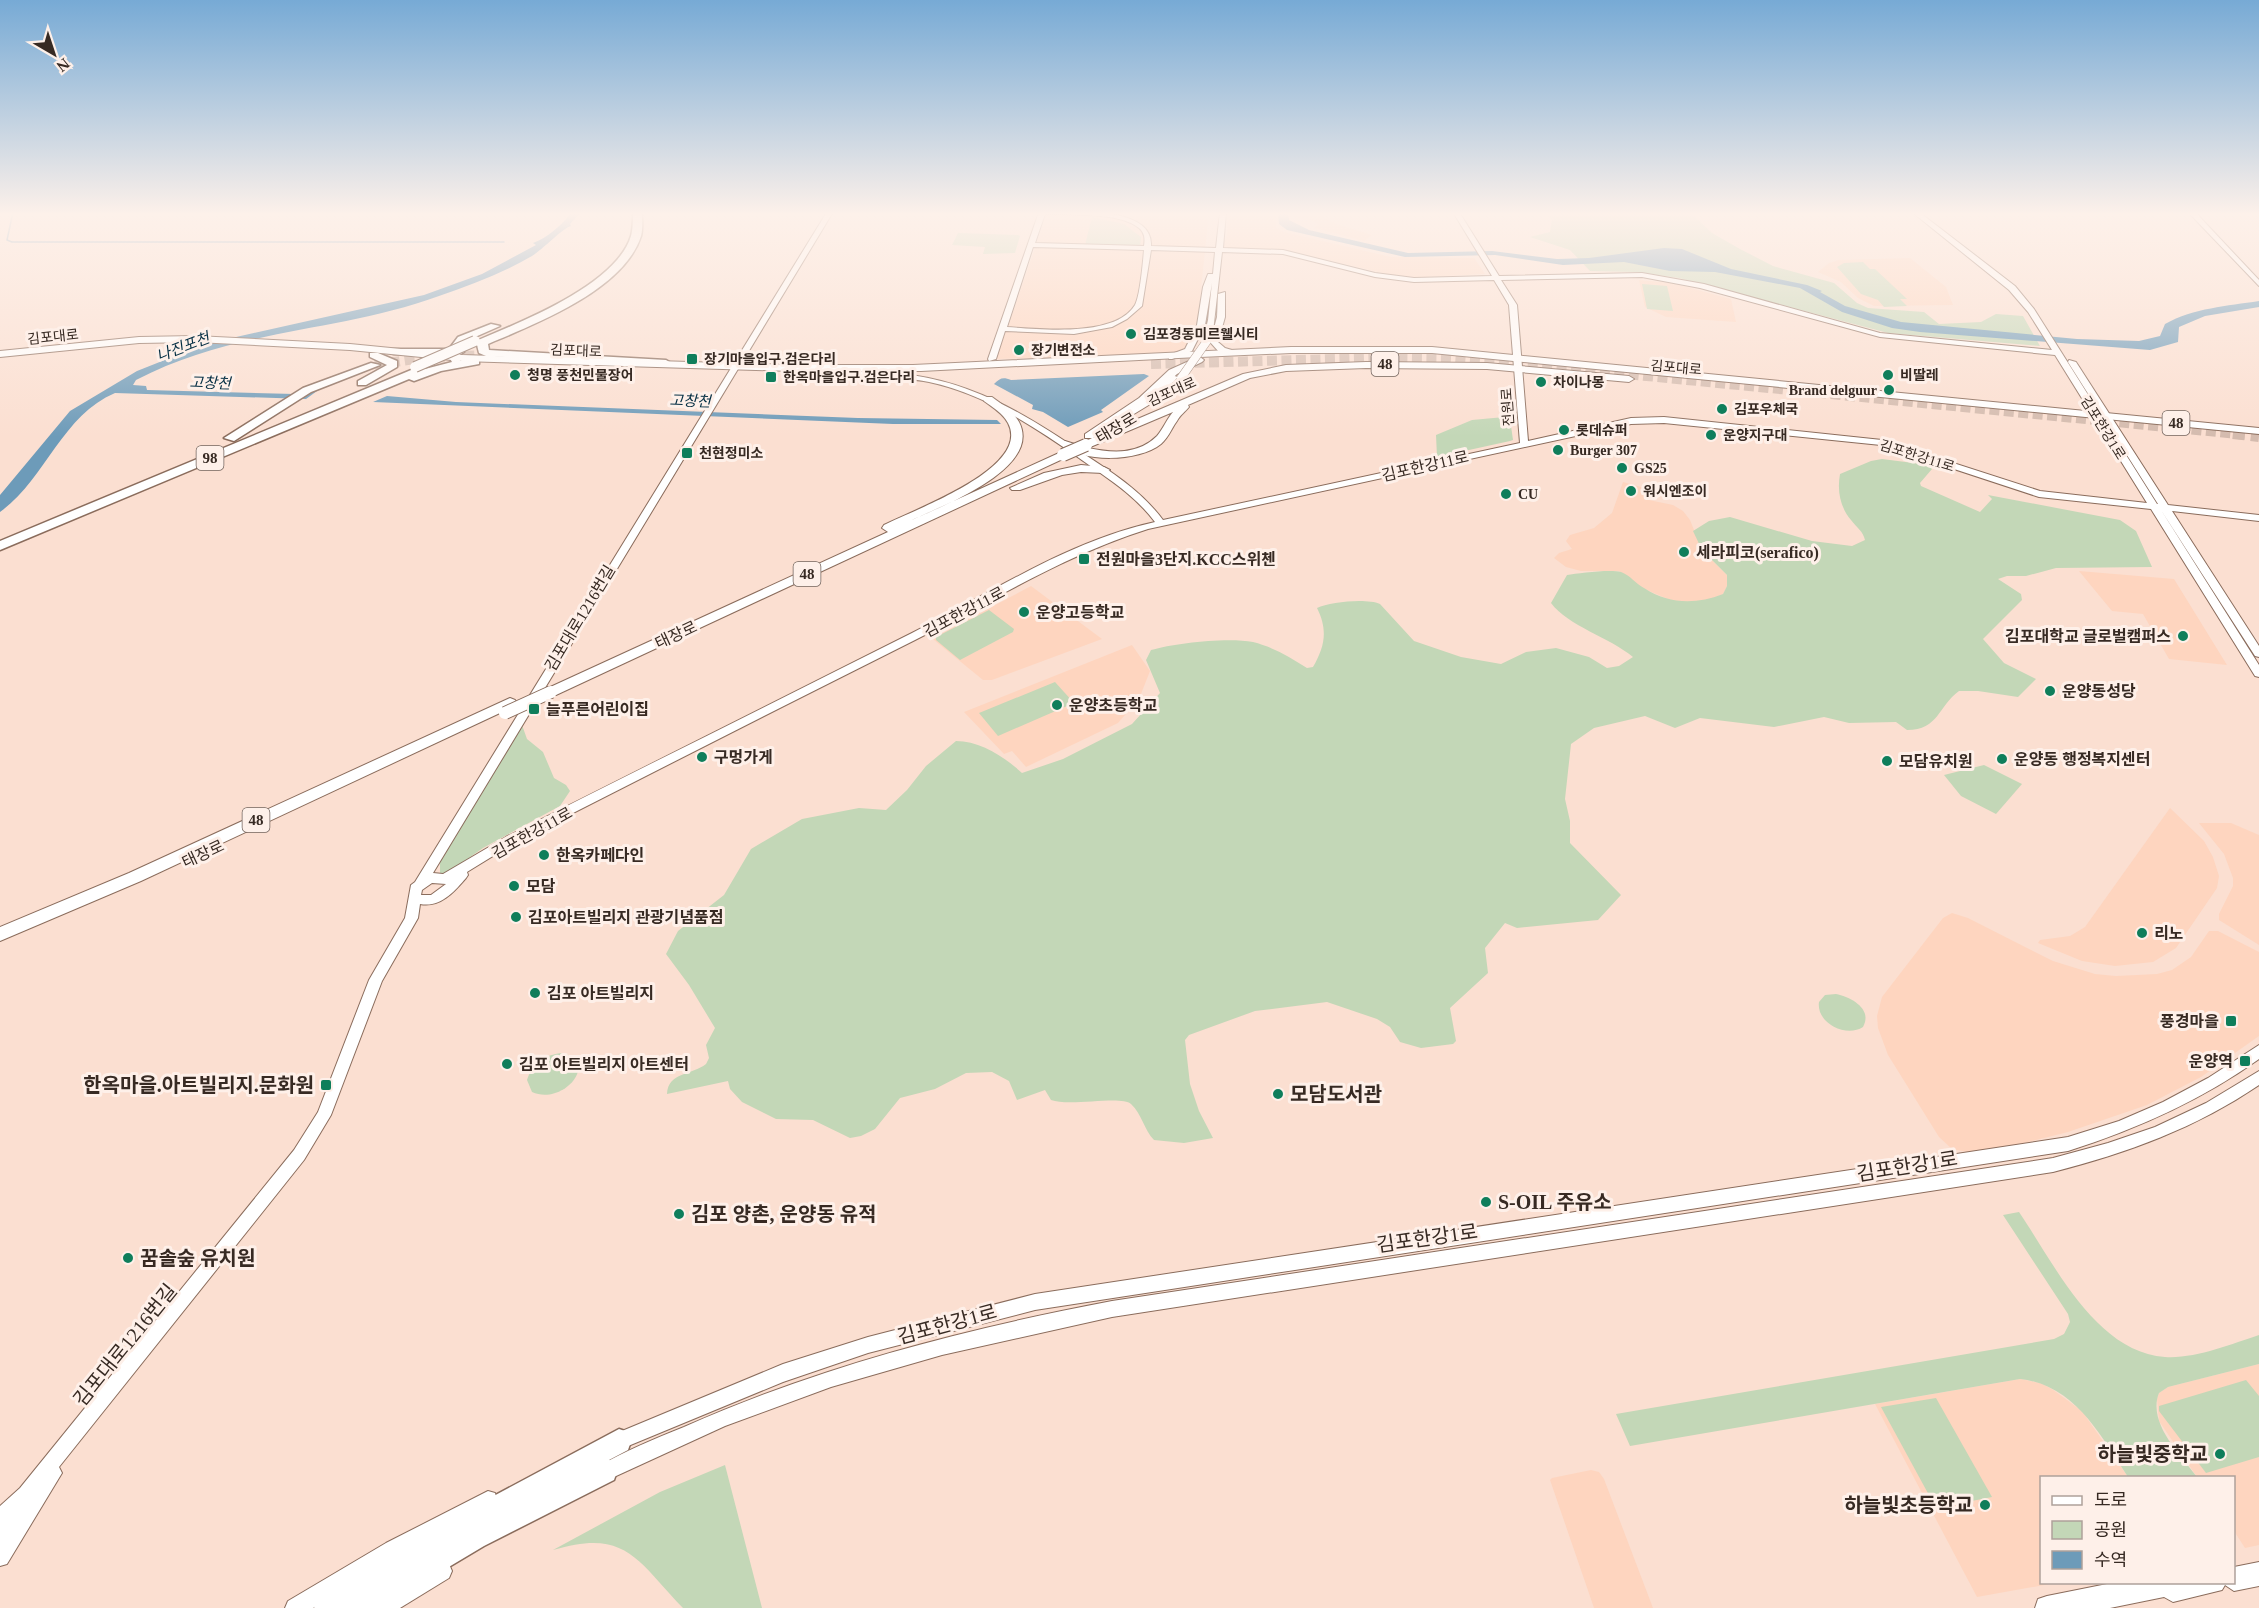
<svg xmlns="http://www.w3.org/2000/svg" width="2259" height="1608" viewBox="0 0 2259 1608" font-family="'Times New Roman','Noto Sans KR',serif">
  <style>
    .built { fill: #fed5bf }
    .green { fill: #c3d7b7 }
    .water { fill: #6d9bb9 }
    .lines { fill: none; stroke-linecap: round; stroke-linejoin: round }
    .stream { stroke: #6d9bb9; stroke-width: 1.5 }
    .major-tunnel-far1 { stroke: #d4bbae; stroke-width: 10; stroke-dasharray: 10 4.5; stroke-linecap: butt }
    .major-tunnel { stroke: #d4bbae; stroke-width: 12; stroke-dasharray: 12 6; stroke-linecap: butt }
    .highway-tunnel { stroke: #d4bbae; stroke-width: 10; stroke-dasharray: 10 5; stroke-linecap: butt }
    .minor-casing { stroke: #8a6c5c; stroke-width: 2 }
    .major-casing { stroke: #8a6c5c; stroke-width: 2 }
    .highway-casing { stroke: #8a6c5c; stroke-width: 3 }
    .minor { fill: #fff; fill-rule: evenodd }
    .major { fill: #fff; fill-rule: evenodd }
    .highway { fill: #fff; fill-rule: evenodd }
    .minor-bridge-casing { stroke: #8a6c5c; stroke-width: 9; stroke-linecap: butt }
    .major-bridge-casing { stroke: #8a6c5c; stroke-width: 14; stroke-linecap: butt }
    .highway-bridge-casing { stroke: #8a6c5c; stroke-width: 12; stroke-linecap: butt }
    .minor-bridge { stroke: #fff; stroke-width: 8 }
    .major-bridge { stroke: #fff; stroke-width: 12 }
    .highway-bridge { stroke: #fff; stroke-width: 10 }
    .poi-dot { fill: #0f7e5b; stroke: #fef0e9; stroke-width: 2 }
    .labels { text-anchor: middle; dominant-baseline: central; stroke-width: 6; stroke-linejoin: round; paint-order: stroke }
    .far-poi-label { font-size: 14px; font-weight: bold; fill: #372a23; stroke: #fef0e9; text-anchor: start }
    .far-street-label { font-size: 14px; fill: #372a23; stroke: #fef0e9 }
    .far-water-label { font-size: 15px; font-style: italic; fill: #032d42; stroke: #fef0e9 }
    .shield { fill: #fef0e9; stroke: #73655e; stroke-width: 1.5 }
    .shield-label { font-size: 15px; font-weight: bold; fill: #372a23 }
    .street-label { font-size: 16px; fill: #372a23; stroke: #fef0e9 }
    .poi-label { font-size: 16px; font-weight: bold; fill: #372a23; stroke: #fef0e9; text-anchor: start }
    .near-poi-label { font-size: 20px; font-weight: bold; fill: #372a23; stroke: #fef0e9; text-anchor: start }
    .near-street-label { font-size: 20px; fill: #372a23; stroke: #fef0e9 }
  </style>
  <rect width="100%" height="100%" fill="#fbdfd1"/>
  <!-- built -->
  <g class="built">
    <polygon points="1047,212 1209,212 1198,318 1185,350 1179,353 997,359 1003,334 1009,324"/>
    <polygon points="1227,212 1275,212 1276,228 1284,232 1391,257 1474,258 1485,274 1404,278 1292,252 1228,249 1223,246 1227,235"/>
    <polygon points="1292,212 1316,212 1336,224 1372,235 1364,241 1314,228 1318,224 1306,218 1295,218"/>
    <polygon points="1910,258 1946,287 1953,305 1874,306 1858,298 1841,282 1818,272 1829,263 1838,260"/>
    <polygon points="1639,280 1672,283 1731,299 1736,322 1666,317 1645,307"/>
    <polygon points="1623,482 1652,490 1649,500 1673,505 1683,511 1690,520 1702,550 1727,575 1727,586 1723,594 1706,601 1677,603 1642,588 1619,571 1581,571 1566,567 1554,558 1559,553 1572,549 1566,541 1570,535 1594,528 1612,513"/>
    <polygon points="2079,571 2174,579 2227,665 2169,659 2143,614 2112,611"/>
    <polygon points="1031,586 1102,639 992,680 983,680 934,640 935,637"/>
    <polygon points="1132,645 1150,671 1139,699 1118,723 1026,767 1012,751 1004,754 964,712"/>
    <polygon points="2170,808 2204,841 2213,857 2219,876 2217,888 2176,948 2153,962 2115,966 2082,961 2038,943 2040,940 2070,936 2085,927"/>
    <polygon points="2199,823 2231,823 2259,835 2259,945 2219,920 2219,914 2233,886 2233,878 2224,854"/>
    <polygon points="1952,913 1968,918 2053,961 2095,974 2116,976 2157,974 2172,970 2191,957 2209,931 2218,931 2259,952 2259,1036 2201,1077 2147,1105 2068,1132 2024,1143 1968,1152 1952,1149 1939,1137 1888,1055 1878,1028 1877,1016 1882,997 1943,918"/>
    <polygon points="2259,1364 2259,1545 2245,1548 2234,1531 2234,1478 2197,1477 2159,1421 2157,1399 2159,1393 2168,1387"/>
    <polygon points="2020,1379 2040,1383 2052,1389 2082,1411 2128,1477 2042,1478 2042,1582 2055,1583 1977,1597 1875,1404"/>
    <polygon points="1591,1470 1599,1472 1604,1479 1653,1608 1594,1608 1550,1480 1552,1478"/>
  </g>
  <!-- green -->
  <g class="green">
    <polygon points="1545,212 1690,212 1712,233 1740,249 1773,266 1834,283 1857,303 1868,308 1924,312 1939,324 1981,322 1996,314 2023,316 2040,346 1888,333 1679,278 1635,272 1590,271 1570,250 1530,237 1550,232 1552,220"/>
    <polygon points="1092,217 1124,224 1141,237 1140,247 1085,245"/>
    <polygon points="958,233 1018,235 1020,236 1015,253 983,254 985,247 952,245"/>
    <polygon points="1863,262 1870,269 1875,269 1907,299 1900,299 1907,306 1884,307 1878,300 1861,294 1837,267 1844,263"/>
    <polygon points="1642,284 1667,286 1673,311 1647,309"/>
    <polygon points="1515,416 1511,426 1513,440 1510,441 1437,457 1436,435 1472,420"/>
    <path d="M1882 459 1929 465 1932 469 1920 483 1921 486 1980 512 1992 499 1988 495 2120 520 2136 531 2152 567 2056 568 2026 576H2007L1998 579 2021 594 2022 600 1983 639 2004 663 2036 679 2018 697 1978 691H1959C1938 706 1939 730 1907 730L1896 722 1849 723 1824 717 1774 727 1700 718 1675 728 1645 716 1594 728 1571 744 1565 799 1570 821V843L1621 895 1598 920 1517 928 1505 923 1485 948 1488 973 1450 1008 1456 1041 1453 1044 1421 1048 1400 1042 1390 1027 1377 1019 1327 1002 1255 1011 1189 1035 1185 1040 1190 1084 1199 1111 1213 1138 1184 1143 1154 1140C1144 1130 1142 1114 1131 1104 1121 1095 1070 1107 1051 1100L1045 1090 1017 1100 1009 1081 992 1072 966 1073 935 1089 900 1098 875 1129 861 1136 850 1138 813 1120 776 1119 742 1102 730 1089 728 1081 667 1094C668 1072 692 1075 706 1064L709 1058 706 1045 715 1028 689 985 666 954 678 931 724 895 751 849 802 819 859 808 886 810 907 790 926 766 956 741C980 741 1005 757 1022 773L1063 759 1132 724 1160 693 1146 660 1151 650C1175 643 1228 637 1253 642 1273 647 1290 657 1307 668L1313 667C1325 646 1328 630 1317 608 1330 602 1366 598 1380 604L1414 641 1461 657 1501 664 1526 652 1556 648 1589 657 1607 668 1619 666 1633 657C1609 637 1568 626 1551 603L1567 575C1578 573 1611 569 1621 572 1630 575 1636 584 1644 588 1669 604 1695 605 1723 594L1727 586V575L1702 550 1693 531 1709 521 1730 517 1812 541 1852 546 1865 540C1863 531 1857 528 1851 520 1840 507 1837 491 1840 474L1871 461Z"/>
    <polygon points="989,610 1014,629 1013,632 960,660 936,640 936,637"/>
    <polygon points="1055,682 1074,703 998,736 979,713"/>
    <polygon points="522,725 527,739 543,752 554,778 566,785 570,791 560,806 483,848 449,872 440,875 440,861"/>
    <polygon points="1984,765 2022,784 1996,814 1961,796 1944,775"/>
    <path d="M1836 994C1851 997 1873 1009 1863 1027 1846 1038 1816 1023 1819 1002L1825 995Z"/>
    <path d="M563 1053C600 1063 562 1106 532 1092L527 1080C532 1063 546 1054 563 1053Z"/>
    <path d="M2019 1212C2054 1263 2095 1352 2165 1357 2195 1359 2231 1344 2259 1335V1364L2168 1387 2159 1393C2147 1423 2181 1455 2197 1477H2128C2101 1436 2075 1385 2020 1379L1630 1446 1616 1414 2054 1339 2064 1334 2070 1322 2068 1314 2003 1215Z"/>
    <polygon points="2246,1380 2259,1396 2259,1457 2206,1473 2159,1411 2159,1406"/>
    <polygon points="1936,1398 1992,1497 1936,1508 1881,1407"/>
    <path d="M725 1465 762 1608H683C637 1560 626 1528 553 1550L660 1492Z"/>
  </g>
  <!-- water -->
  <g class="water">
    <path d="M572 212H581L570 224 571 226C564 227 542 250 532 256 503 273 470 285 439 296 337 333 236 328 136 380L133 385 146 386 147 390 295 394 317 391 306 399 115 393C62 415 45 480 0 512V495L70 411 137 371 205 344 424 295 482 274 536 245 533 243C547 238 562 225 572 212Z"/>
    <path d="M1278 212H1288L1289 220 1309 230 1408 253 1492 251 1557 259 1589 258 1664 248 1682 249 1731 269 1807 285 1822 291 1820 292 1845 306 1901 322 2077 339 2139 341 2160 336 2165 324C2194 308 2227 306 2259 301V307L2205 316 2179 327 2178 342 2150 350 1920 332 1892 328 1842 312 1800 288 1715 272 1670 271 1624 262 1563 265 1495 255 1405 257 1287 230 1279 224Z"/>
    <path d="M1144 374 1149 376 1101 410 1103 412 1068 427 1043 412 1032 409 1033 405 994 384C1000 378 1003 377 1011 380Z"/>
    <polygon points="387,396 456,402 858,418 997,420 1001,424 893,424 373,402"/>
  </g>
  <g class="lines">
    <!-- stream -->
    <polyline class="stream" points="13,212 7,240 12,242 504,242"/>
    <!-- major-tunnel-far1 -->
    <polyline class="major-tunnel-far1" points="1151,364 1372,358 1443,359 1555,367 2248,435"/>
    <!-- major-tunnel -->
    <polyline class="major-tunnel" points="2233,433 2259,436"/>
    <!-- highway-tunnel -->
    <polyline class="highway-tunnel" points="375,365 414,359 482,355"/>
    <defs>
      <g id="minor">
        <path d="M827 212H833L433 873 443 874 506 837C641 768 777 701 912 633 991 593 1068 541 1155 522 1134 494 1107 478 1079 458 1033 426 985 394 929 382 904 377 878 377 852 376L848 374 849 372C862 370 877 372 890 373 966 377 1026 414 1087 456 1116 475 1142 492 1163 520L1520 443 1509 305 1494 280 1414 282 1375 277 1283 254 1222 252 1213 332 1217 317 1218 294 1225 292V317L1218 342 1225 348 1242 353 1238 355 1219 352 1210 342 1207 343 1203 341 1208 320 1212 283 1205 325 1192 351 1172 359H1169V355L1185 349 1197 325 1203 287 1208 274H1213L1215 252 1151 250 1142 306 1127 319 1112 327 1074 334 1005 331 996 359 989 361 988 359 1039 212C1066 212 1154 204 1151 246L1216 248 1220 212H1226L1223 248 1283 250 1375 273 1414 278 1492 276 1453 212H1459L1499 276 1642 273 1704 284 1880 333 2052 350 2028 312 2009 290 1912 212H1919L2015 286 2034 309 2157 504H2158L2068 362 2069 360 2076 362 2168 505 2259 515V521L2172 511 2259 646V657L2255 656 2161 510 2259 665V677L2255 676 2151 509 2039 497 1881 445 1664 423 1631 424 1148 529C1065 555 992 601 915 640 781 707 648 775 514 843L467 872 468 875 466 878C454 892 440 908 420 904L418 918 382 981 331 1115 304 1160 59 1467 62 1473 7 1564 0 1566V1506L20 1488 294 1150 318 1112 369 980 405 918 411 885 415 882ZM1045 214C1069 215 1120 212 1139 228 1145 233 1145 239 1144 246L1035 243ZM1033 247 1144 250C1143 262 1140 296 1135 305 1115 338 1039 329 1007 327ZM1642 277 1700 288 1880 337 2055 355 2147 503 2040 491 1882 440 1664 417 1631 418 1528 441 1517 305 1501 280ZM432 883 446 884 431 895H421L422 890Z"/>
        <polygon points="2188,212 2195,212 2259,280 2259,286"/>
        <polygon points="1171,375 1178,377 1152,403 1111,428 1105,428 1105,424 1146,399"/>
        <path d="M2259 1045V1059C2200 1101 2137 1129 2068 1151L1035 1310 868 1353 783 1382 616 1451 610 1448 607 1442 610 1436 783 1364 868 1337 1035 1294 2068 1137 2119 1121 2163 1102 2208 1078Z"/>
        <path d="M2259 1071V1085C2196 1128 2127 1153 2053 1172L1112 1317 942 1355 831 1387 725 1426 603 1482 597 1479 594 1473 597 1467C625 1451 654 1439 684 1427 821 1366 965 1329 1112 1301L2053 1158 2108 1143 2155 1127 2206 1103Z"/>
        <polygon points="488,1491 495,1493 497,1500 495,1507 400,1557 313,1608 285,1608 288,1601 386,1543"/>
        <polygon points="442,1561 449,1564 452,1571 449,1578 400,1608 372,1608 375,1601"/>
      </g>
      <g id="major">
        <path d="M196 336 350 344 462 355 791 365H913L1291 347H1432L2259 428V434L1432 353H1291L1200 357 1204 360 1202 362 1177 374 1147 402 1093 438 1243 374 1286 365 1366 362 1487 363 1629 376 1634 379 1629 382 1487 369 1366 368 1286 371 1250 378 1188 405 1189 407C1185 412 1180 415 1177 421 1171 429 1169 437 1161 444 1139 462 1081 463 1060 444L1065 441 1081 446 1082 443 1092 438H1085V434L1139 398 1169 370 1198 357 921 371H791L462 361 350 350 196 342 139 343 0 357V351L139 337ZM1173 412C1167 419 1163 429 1157 436 1138 455 1112 453 1088 448Z"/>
        <path d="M984 397H992C1001 404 1013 411 1019 422 1043 468 942 506 912 520L1059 453H1067V457L556 695H546L544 692 546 689 888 532 882 528 884 525C913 510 1032 468 1008 423 1003 413 992 407 984 401Z"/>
        <polygon points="1081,465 1104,467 1110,470 1104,473 1081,472 1062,475 1020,490 1012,490 1010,488 1044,473"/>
        <polygon points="510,698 515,700 517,703 515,706 141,881 0,941 0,927 129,873"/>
        <polygon points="2259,1562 2259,1586 2234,1591 2225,1585 2222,1590 2173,1602 2164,1597 2110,1608 2035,1608 2038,1599 2047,1596 2117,1582 2234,1582 2234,1567"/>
      </g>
      <g id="highway">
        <path d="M633 212H642C642 219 643 229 641 236 624 290 535 324 488 344L489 350 666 360 671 363 670 365 486 356 479 353 476 341C521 322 616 285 631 236 633 229 633 219 633 212Z"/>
        <polygon points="491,324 500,326 466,341 460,349 464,352 459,355 460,361 479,360 479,364 441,371 414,381 409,379 0,550 0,541 416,368 425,369 452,362 448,355 394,354 390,353 390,349 449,349 458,337"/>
        <polygon points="370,353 378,353 397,361 397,367 366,385 358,385 358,381 387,365 370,357"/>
        <polygon points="371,363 380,365 311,392 234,441 224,438 303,388"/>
        <polygon points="619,1429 628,1432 631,1441 628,1450 609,1460 614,1462 617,1471 614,1480 484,1546 380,1608 314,1608 318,1599 460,1514"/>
      </g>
    </defs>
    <!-- minor casing -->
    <use href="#minor" class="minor-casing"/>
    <!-- major casing -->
    <use href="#major" class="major-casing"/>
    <!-- highway casing -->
    <use href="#highway" class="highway-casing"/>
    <!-- minor -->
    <use href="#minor" class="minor"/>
    <!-- major -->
    <use href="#major" class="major"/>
    <!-- highway -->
    <use href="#highway" class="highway"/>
    <defs>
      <polyline id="minor-bridge" points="1181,378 1207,341"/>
      <g id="major-bridge">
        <polyline points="1063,455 1086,445"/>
        <polyline points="505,713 551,692"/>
      </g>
      <polyline id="highway-bridge" points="415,367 475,341"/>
    </defs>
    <!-- minor-bridge casing -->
    <use href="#minor-bridge" class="minor-bridge-casing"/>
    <!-- major-bridge casing -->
    <use href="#major-bridge" class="major-bridge-casing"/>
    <!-- highway-bridge casing -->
    <use href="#highway-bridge" class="highway-bridge-casing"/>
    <!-- minor-bridge -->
    <use href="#minor-bridge" class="minor-bridge"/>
    <!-- major-bridge -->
    <use href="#major-bridge" class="major-bridge"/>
    <!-- highway-bridge -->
    <use href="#highway-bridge" class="highway-bridge"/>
  </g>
  <!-- sky -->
  <linearGradient id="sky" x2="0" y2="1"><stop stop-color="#77aad5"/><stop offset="0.49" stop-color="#fdf1ea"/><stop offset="1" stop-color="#fdf1ea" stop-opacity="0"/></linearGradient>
  <rect width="2259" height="437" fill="url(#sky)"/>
  <!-- markers -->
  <g class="poi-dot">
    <circle cx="1131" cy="334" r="6"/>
    <circle cx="1019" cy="350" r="6"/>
    <rect x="686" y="353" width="12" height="12" rx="3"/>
    <circle cx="515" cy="375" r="6"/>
    <circle cx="1888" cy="375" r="6"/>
    <rect x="765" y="371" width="12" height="12" rx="3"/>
    <circle cx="1541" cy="382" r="6"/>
    <circle cx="1889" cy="390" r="6"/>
    <circle cx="1722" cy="409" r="6"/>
    <circle cx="1564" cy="430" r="6"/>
    <circle cx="1711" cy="435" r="6"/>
    <circle cx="1558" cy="450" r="6"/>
    <rect x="681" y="447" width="12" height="12" rx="3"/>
    <circle cx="1622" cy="468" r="6"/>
    <circle cx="1631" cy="491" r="6"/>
    <circle cx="1506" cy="494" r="6"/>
    <circle cx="1684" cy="552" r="6"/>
    <rect x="1078" y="553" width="12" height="12" rx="3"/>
    <circle cx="1024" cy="612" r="6"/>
    <circle cx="2183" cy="636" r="6"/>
    <circle cx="2050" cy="691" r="6"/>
    <circle cx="1057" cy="705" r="6"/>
    <rect x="528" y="703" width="12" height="12" rx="3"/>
    <circle cx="702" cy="757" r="6"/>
    <circle cx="2002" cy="759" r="6"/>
    <circle cx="1887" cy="761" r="6"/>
    <circle cx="544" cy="855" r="6"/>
    <circle cx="514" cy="886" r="6"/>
    <circle cx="516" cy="917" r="6"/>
    <circle cx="2142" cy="933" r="6"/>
    <circle cx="535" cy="993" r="6"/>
    <rect x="2225" y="1015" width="12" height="12" rx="3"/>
    <rect x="2239" y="1055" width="12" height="12" rx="3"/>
    <circle cx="507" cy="1064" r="6"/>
    <rect x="320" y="1079" width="12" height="12" rx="3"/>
    <circle cx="1278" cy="1094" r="6"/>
    <circle cx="1486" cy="1202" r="6"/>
    <circle cx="679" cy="1214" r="6"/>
    <circle cx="128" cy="1258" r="6"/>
    <circle cx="2220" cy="1454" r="6"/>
    <circle cx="1985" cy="1505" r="6"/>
  </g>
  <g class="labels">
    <!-- far-poi labels -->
    <g class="far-poi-label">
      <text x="1143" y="334">김포경동미르웰시티</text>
      <text x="1031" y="350">장기변전소</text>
      <text x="704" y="359">장기마을입구.검은다리</text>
      <text x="527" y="375">청명 풍천민물장어</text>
      <text x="1900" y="375">비딸레</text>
      <text x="783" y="377">한옥마을입구.검은다리</text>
      <text x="1553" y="382">차이나몽</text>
      <text x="1877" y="390" text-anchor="end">Brand delguur</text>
      <text x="1734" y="409">김포우체국</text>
      <text x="1576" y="430">롯데슈퍼</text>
      <text x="1723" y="435">운양지구대</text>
      <text x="1570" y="450">Burger 307</text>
      <text x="699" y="453">천현정미소</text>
      <text x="1634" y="468">GS25</text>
      <text x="1643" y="491">워시엔조이</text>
      <text x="1518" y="494">CU</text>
    </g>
    <!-- far-street labels -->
    <g class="far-street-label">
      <text transform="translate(53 337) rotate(-6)">김포대로</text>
      <text transform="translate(576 351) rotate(2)">김포대로</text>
      <text transform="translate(1676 368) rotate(5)">김포대로</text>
      <text transform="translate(1172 392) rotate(-24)">김포대로</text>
      <text transform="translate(1508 407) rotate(-94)">전원로</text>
      <text transform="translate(2103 428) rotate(58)">김포한강1로</text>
      <text transform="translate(1917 456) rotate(17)">김포한강11로</text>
    </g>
    <!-- far-water labels -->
    <g class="far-water-label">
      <text transform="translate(183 347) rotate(-21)">나진포천</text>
      <text transform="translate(210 383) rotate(2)">고창천</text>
      <text transform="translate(690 401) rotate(2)">고창천</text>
    </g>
    <!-- shield labels -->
    <g class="shield">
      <rect x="1371.5" y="352" width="27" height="24" rx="4.5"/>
      <rect x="2162.5" y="411" width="27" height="24" rx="4.5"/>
      <rect x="196.5" y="446" width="27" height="24" rx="4.5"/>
      <rect x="793.5" y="562" width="27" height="24" rx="4.5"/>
      <rect x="242.5" y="808" width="27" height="24" rx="4.5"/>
    </g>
    <g class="shield-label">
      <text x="1385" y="364">48</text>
      <text x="2176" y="423">48</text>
      <text x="210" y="458">98</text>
      <text x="807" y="574">48</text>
      <text x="256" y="820">48</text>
    </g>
    <!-- street labels -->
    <g class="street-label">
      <text transform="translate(1116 428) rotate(-31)">태장로</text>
      <text transform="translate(1425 466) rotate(-13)">김포한강11로</text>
      <text transform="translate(964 612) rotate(-28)">김포한강11로</text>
      <text transform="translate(580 618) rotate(-59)">김포대로1216번길</text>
      <text transform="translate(676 635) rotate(-25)">태장로</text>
      <text transform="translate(532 833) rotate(-29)">김포한강11로</text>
      <text transform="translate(203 854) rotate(-25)">태장로</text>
    </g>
    <!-- poi labels -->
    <g class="poi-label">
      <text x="1696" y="552">세라피코(serafico)</text>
      <text x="1096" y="559">전원마을3단지.KCC스위첸</text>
      <text x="1036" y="612">운양고등학교</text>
      <text x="2171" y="636" text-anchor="end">김포대학교 글로벌캠퍼스</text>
      <text x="2062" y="691">운양동성당</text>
      <text x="1069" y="705">운양초등학교</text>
      <text x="546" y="709">늘푸른어린이집</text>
      <text x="714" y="757">구멍가게</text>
      <text x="2014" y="759">운양동 행정복지센터</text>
      <text x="1899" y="761">모담유치원</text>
      <text x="556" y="855">한옥카페다인</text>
      <text x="526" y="886">모담</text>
      <text x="528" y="917">김포아트빌리지 관광기념품점</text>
      <text x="2154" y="933">리노</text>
      <text x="547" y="993">김포 아트빌리지</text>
      <text x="2219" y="1021" text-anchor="end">풍경마을</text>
      <text x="2233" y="1061" text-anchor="end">운양역</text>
      <text x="519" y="1064">김포 아트빌리지 아트센터</text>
    </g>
    <!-- near-poi labels -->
    <g class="near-poi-label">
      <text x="314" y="1085" text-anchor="end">한옥마을.아트빌리지.문화원</text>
      <text x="1290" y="1094">모담도서관</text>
      <text x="1498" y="1202">S-OIL 주유소</text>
      <text x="691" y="1214">김포 양촌, 운양동 유적</text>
      <text x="140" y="1258">꿈솔숲 유치원</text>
      <text x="2208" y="1454" text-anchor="end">하늘빛중학교</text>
      <text x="1973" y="1505" text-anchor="end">하늘빛초등학교</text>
    </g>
    <!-- near-street labels -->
    <g class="near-street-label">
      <text transform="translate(1907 1166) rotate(-9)">김포한강1로</text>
      <text transform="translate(1427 1238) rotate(-8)">김포한강1로</text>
      <text transform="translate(947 1324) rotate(-15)">김포한강1로</text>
      <text transform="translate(125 1345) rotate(-51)">김포대로1216번길</text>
    </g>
  </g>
  <!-- legend -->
  <rect x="2040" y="1476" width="195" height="108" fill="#fef0e9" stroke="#aea19a" stroke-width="1.5"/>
  <rect x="2052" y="1496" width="30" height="9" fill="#ffffff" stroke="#aea19a" stroke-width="1.5"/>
  <text x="2094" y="1506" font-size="18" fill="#372a23">도로</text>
  <rect x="2052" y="1521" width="30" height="18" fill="#c3d7b7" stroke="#aea19a" stroke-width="1.5"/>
  <text x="2094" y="1536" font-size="18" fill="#372a23">공원</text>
  <rect x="2052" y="1551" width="30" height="18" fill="#6d9bb9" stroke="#aea19a" stroke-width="1.5"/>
  <text x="2094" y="1566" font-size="18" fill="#372a23">수역</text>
  <!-- north arrow -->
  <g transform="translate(54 54) rotate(141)" stroke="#fef0e9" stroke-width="4.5" paint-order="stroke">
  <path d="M0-4.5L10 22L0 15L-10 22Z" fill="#372a23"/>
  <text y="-9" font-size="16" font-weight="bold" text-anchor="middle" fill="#372a23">N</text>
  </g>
</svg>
